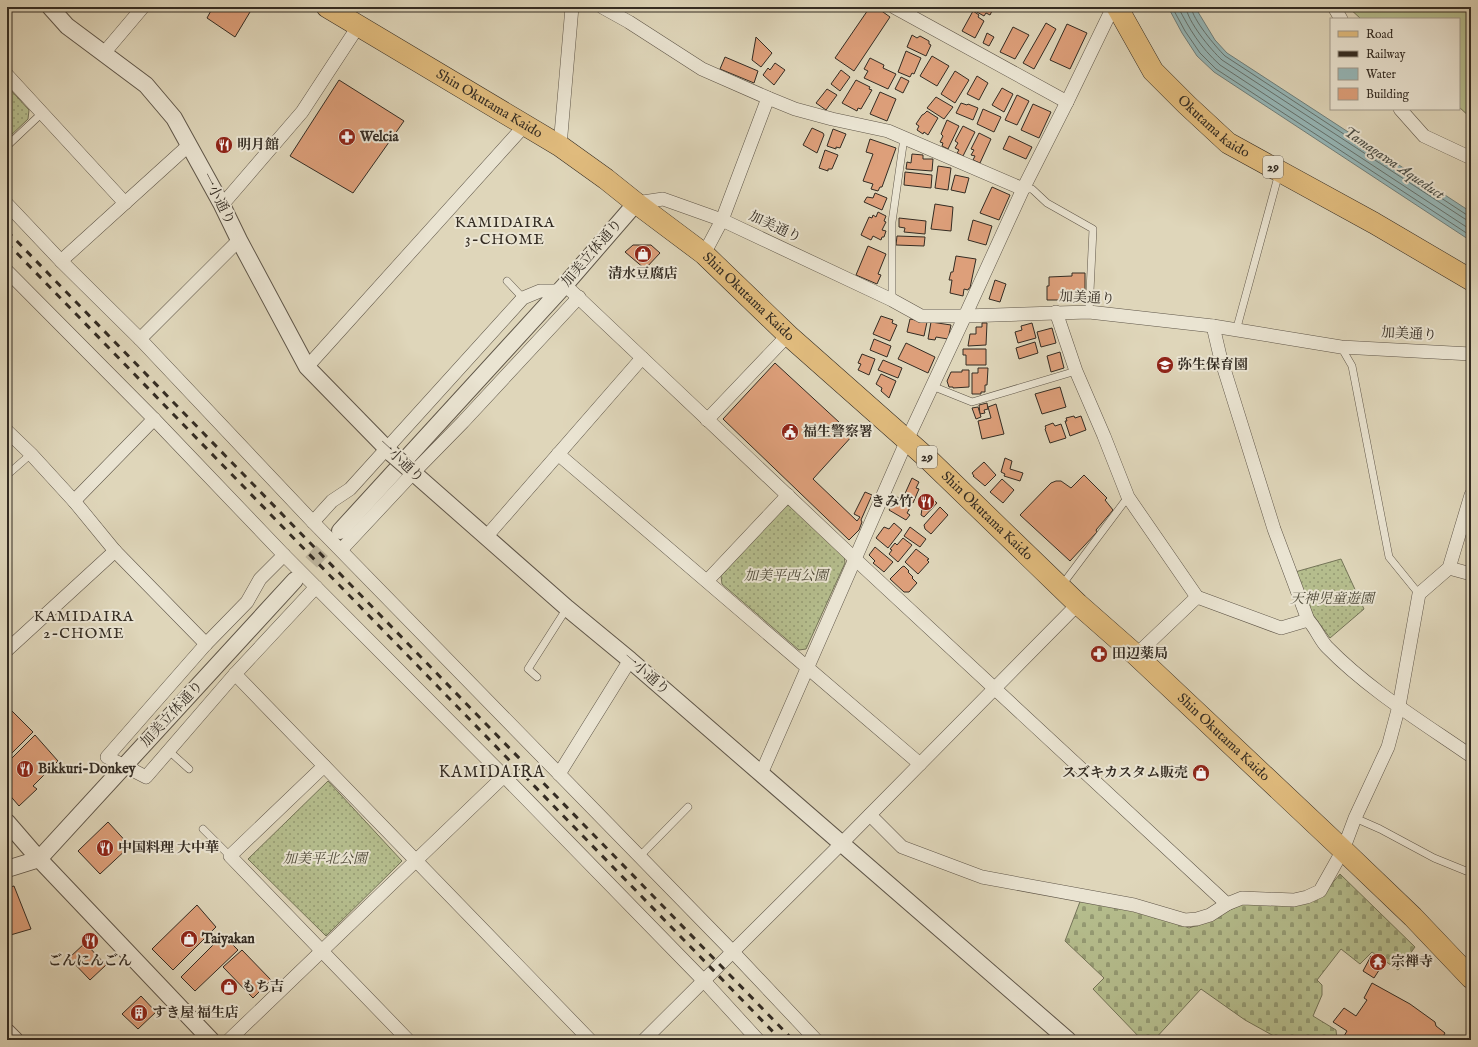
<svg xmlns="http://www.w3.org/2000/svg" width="1478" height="1047" viewBox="0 0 1478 1047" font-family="'IM FELL English','Noto Serif JP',serif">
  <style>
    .grass { fill: url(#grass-dots); stroke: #747458 }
    .cemetery { fill: url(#cemetery-stones); stroke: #747458 }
    .pitch { fill: #b5bd8d; stroke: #747458 }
    .water { fill: #96b7b8; stroke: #6f7f7c }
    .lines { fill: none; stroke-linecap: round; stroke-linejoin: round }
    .shore { stroke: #65726e; stroke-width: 1 }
    .building { fill: #dd9f7a; stroke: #342c23 }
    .tertiary-tunnel { stroke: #bdb49c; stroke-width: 16; stroke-dasharray: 16 8; stroke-linecap: butt }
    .service-casing { stroke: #5f5649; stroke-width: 8 }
    .minor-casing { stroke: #5f5649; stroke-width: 14 }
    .tertiary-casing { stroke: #5f5649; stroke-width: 18 }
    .primary-casing { stroke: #342c23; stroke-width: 22 }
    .service { stroke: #eae4d2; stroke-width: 7 }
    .minor { stroke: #eae4d2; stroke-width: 13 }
    .tertiary { stroke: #eae4d2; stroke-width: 16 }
    .primary { stroke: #e0bb7d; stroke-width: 21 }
    .rail { stroke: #342c23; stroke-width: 3; stroke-dasharray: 7 7; stroke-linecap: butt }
    .tertiary-bridge-casing { stroke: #5f5649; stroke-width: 18; stroke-linecap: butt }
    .tertiary-bridge { stroke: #eae4d2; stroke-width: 16 }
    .labels { text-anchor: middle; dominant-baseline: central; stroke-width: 4; stroke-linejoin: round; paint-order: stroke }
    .shield { fill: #eae4d2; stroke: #6b6358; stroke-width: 1 }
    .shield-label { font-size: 13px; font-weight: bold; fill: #342c23 }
    .street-label { font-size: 14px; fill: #342c23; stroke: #eae4d2 }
    .poi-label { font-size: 14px; font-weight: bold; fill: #342c23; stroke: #eae4d2; text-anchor: start }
    .park-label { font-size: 14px; font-style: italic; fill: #4e4938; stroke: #eae4d2 }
    .water-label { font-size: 15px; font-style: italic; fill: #4c4f48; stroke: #eae4d2 }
    .neighbourhood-label { font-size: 15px; letter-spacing: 1px; fill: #342c23; stroke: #eae4d2 }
    .quarter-label { font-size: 16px; letter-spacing: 1px; fill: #342c23; stroke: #eae4d2 }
  </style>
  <defs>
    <pattern id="grass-dots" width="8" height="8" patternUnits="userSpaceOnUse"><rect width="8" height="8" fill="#b5bd8d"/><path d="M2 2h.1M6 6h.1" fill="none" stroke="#949a73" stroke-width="1.8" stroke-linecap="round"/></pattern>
    <pattern id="cemetery-stones" width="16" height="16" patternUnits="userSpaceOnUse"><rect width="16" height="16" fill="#b5bd8d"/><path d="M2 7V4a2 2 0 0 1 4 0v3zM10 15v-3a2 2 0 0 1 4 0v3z" fill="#949a73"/></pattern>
  </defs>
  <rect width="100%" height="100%" fill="#dfd6ba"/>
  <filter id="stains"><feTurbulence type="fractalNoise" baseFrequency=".005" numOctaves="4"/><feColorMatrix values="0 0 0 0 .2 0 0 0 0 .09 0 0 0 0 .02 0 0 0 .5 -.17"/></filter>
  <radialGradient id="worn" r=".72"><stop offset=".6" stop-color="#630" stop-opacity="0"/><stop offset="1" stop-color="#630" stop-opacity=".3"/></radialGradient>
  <!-- grass -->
  <g class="grass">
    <polygon points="7,86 29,110 28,119 7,139"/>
    <polygon points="794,505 844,554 845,563 806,649 799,650 722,584 721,576 785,506"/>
    <polygon points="1341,559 1364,609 1330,638 1313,615 1295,572"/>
    <polygon points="328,781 402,861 326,936 248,859"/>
  </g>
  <!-- cemetery -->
  <polygon class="cemetery" points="1340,874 1415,947 1398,970 1372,952 1360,964 1341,949 1317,980 1322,985 1322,995 1313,1016 1336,1030 1337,1040 1281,1040 1245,1020 1201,989 1154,1040 1142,1040 1093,989 1104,978 1065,941 1081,899 1156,915 1189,928 1203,923 1242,904 1329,887"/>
  <!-- pitch -->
  <polygon class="pitch" points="1348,7 1471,7 1471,118 1459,107 1459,19 1361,19"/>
  <!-- water -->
  <polygon class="water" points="1168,7 1195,7 1215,40 1227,53 1471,212 1471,241 1214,72 1197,56 1182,33"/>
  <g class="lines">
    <!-- shore -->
    <g class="shore">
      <polyline points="1172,7 1185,31 1200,53 1216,69 1471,236"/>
      <path d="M1178 7C1190 30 1200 47 1220 65L1471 230"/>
      <path d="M1186 7C1187 21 1211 50 1222 60L1465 219 1471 221"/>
      <path d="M1191 7C1193 20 1215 46 1225 56L1467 215H1471"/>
    </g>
  </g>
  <!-- building -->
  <g class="building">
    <polygon points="213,7 241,7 250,12 235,37 207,18"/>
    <polygon points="870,7 876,7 890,17 854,71 835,58"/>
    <polygon points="977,7 994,7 990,15 986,13 984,16 975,11"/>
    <polygon points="973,11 979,15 978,17 984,21 975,38 962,31"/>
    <polygon points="1046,23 1056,29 1034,69 1023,63"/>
    <polygon points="1067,24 1087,33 1070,69 1050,60"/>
    <polygon points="1013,27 1029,35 1015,59 1000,52"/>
    <polygon points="987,33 994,37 989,46 983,43"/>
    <polygon points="912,35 917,38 920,36 929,41 929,44 931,45 926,56 907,47"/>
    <polygon points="756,37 772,53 761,67 752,60"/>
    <polygon points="906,51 921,58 914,74 912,73 910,77 898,72"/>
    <polygon points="932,56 949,66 937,86 920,76"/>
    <polygon points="725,57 758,71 754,83 720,69"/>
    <polygon points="870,58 884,65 883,68 896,74 888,89 864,78 868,71 864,69"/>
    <polygon points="775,63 785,70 774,85 763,75 768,68 770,70"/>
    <polygon points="841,70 850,77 840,91 831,84"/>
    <polygon points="955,71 969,80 955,103 941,94"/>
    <polygon points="977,76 988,83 979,100 967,94"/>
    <polygon points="901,77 909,81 903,93 895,89"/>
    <polygon points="339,80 404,121 353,193 290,156"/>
    <polygon points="856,80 870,87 869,89 872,90 861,109 858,108 857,111 842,103"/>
    <polygon points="1002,88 1013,94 1004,112 992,105"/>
    <polygon points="827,89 837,95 826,110 816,103"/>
    <polygon points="880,92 896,99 887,121 870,114"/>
    <polygon points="1017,95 1029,101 1017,125 1005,120"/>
    <polygon points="936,97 953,107 944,119 927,108"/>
    <polygon points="961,103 967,105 968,104 978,108 973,120 956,113"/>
    <polygon points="1033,104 1051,112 1039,138 1021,130"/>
    <polygon points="983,109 1001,117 994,132 977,124"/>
    <polygon points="927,111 938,118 928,135 924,132 923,134 917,130 919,126 916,124 922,115 924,114"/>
    <polygon points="947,120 959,126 948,149 942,146 943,143 940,142 943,136 941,134"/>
    <polygon points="963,126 975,132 963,156 957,153 959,150 955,148 958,143 955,141"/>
    <polygon points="812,128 823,133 824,135 817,153 803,145"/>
    <polygon points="833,129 846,134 840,148 836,147 836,149 827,146"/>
    <polygon points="979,133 991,139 980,163 973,160 975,156 971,155 974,150 971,149"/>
    <polygon points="1009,136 1032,147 1026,159 1003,149"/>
    <polygon points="870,139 896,148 882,187 880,187 878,191 871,189 873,184 863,181 873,154 866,152"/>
    <polygon points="825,150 838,155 832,169 828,169 828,171 819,168"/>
    <polygon points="912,154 923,155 923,159 933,159 932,171 906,169 907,162 911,163"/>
    <polygon points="938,166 951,168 948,190 935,188"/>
    <polygon points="905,172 932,175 931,188 904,185"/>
    <polygon points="955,175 969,178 965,193 951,190"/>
    <polygon points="992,187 1010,195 999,220 980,213"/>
    <polygon points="875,193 887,198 882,210 864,202 867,197 873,198"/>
    <polygon points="935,204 953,207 951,231 931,229"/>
    <polygon points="878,212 886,216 884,221 886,222 882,230 886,231 884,237 882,237 881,240 873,236 871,240 861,235 869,217 872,218 873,215 876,217"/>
    <polygon points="899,218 926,221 925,234 904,232 905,228 899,227"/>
    <polygon points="973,220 992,226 986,245 968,240"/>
    <polygon points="897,236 925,237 924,246 896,245"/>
    <polygon points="633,245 651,245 660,253 645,269 625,252"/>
    <polygon points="868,246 886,254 878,274 881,275 877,284 856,275"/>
    <polygon points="956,256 976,259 970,288 969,288 968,290 964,289 963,296 950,293 952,280 949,280 951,272 953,272"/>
    <polygon points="1072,273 1085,273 1085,290 1075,290 1075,300 1047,300 1047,286 1049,286 1049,277 1072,276"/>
    <polygon points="995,280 1006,284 1000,302 989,299"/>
    <polygon points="881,316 893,320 892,323 897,325 890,341 873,334"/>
    <polygon points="910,319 927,322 924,336 907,332"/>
    <polygon points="931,322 951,325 948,339 936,337 935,340 928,339"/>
    <polygon points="982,323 987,323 986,345 968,346 970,334 976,334 976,327 982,327"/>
    <polygon points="1032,323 1036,338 1018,343 1015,332 1022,330 1021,326"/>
    <polygon points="1052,328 1056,343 1041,347 1037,332"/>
    <polygon points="874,339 891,346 887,357 870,350"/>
    <polygon points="1035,342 1038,353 1019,359 1016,348"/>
    <polygon points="906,343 935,357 928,373 898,359"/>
    <polygon points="963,349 986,349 986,365 966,365 966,355 963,355"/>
    <polygon points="1060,352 1064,368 1051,372 1047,356"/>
    <polygon points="862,354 875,359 869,375 858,370 861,364 858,363"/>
    <polygon points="883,360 902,368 898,378 878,370"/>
    <polygon points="775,363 853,435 813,479 857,521 860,517 854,514 865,492 872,495 861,520 862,522 859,530 849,540 723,419"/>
    <polygon points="978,368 988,368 987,385 985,385 985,392 981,392 981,394 972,394 972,373 978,373"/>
    <polygon points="962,370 969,370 969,387 953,388 953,387 949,387 947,381 951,372 962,372"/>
    <polygon points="881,374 896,381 889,398 881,391 882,388 876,384"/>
    <polygon points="1060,387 1066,407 1042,414 1035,394"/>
    <polygon points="987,403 988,409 984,410 985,413 980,414 979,405"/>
    <polygon points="996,404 1004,434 982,439 978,421 991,418 988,407"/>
    <polygon points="978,407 981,417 976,419 972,408"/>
    <polygon points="1074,416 1075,418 1081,416 1086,430 1070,436 1065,421 1067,421 1066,418"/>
    <polygon points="1053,423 1055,426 1061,424 1066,438 1050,443 1045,429 1046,428 1045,426"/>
    <polygon points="1005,458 1012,461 1010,469 1023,473 1020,481 1004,476 1005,474 1001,472"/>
    <polygon points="984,462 996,475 985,486 973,476 974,476 972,473"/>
    <polygon points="1084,475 1107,498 1105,500 1113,510 1096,530 1097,532 1070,561 1020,515 1051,483 1056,481 1061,481 1071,488"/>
    <polygon points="912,478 919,482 916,488 919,489 913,503 903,498"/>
    <polygon points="1002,479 1014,490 1003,503 990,492"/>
    <polygon points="929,496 937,503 924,517 921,515 922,509 919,506"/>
    <polygon points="897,497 911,506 907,513 910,515 906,520 889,510"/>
    <polygon points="940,507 948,515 931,534 925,529 924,525"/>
    <polygon points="894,523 902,530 888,548 876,538 884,527 889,529"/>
    <polygon points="910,527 926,539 920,547 904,536"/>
    <polygon points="903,538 912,545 898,562 889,554 892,550 890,549 895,543 897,545"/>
    <polygon points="875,547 893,562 884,572 873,563 875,561 869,555"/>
    <polygon points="916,549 929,559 927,560 929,562 918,574 905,562"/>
    <polygon points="904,566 909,571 908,572 913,577 912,578 917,583 909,592 904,592 890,579 902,567"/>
    <polygon points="7,706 33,732 7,758"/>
    <polygon points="35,735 58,761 33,786 37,789 19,806 7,792 7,763"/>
    <polygon points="108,822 130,846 100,874 78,851"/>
    <polygon points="14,886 31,929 7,936 7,888"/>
    <polygon points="197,905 216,927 173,970 152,949"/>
    <polygon points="223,935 238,950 195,991 181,977"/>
    <polygon points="85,943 106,965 90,980 69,958"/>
    <polygon points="242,950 271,980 253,998 223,967"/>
    <polygon points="1371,956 1383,964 1374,978 1363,971"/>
    <polygon points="1372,983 1410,1004 1435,1022 1436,1026 1445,1033 1441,1040 1346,1040 1344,1036 1347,1031 1333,1022 1344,1008 1356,1016 1367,1000 1364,998"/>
    <polygon points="141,996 156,1012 138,1029 122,1014"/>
    <polygon points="1471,1030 1471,1040 1464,1040"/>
  </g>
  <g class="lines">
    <!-- tertiary-tunnel -->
    <polyline class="tertiary-tunnel" points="295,580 340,531"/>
    <defs>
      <g id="service">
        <polyline points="7,146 42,113"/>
        <polyline points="1023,189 1032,189 1047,203 1093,229 1089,312"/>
        <polyline points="507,281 523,298"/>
        <polyline points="892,300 892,222 904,138"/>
        <polyline points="1236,331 1279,173"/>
        <polyline points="1341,347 1352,366 1389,557 1419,594"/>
        <polyline points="932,386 972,402 1076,371"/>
        <polyline points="7,475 31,454"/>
        <polyline points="1062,585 1128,497"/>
        <polyline points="537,677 528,669 567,608"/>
        <polyline points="169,751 189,769"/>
        <polyline points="1355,818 1380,829 1434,858 1471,873"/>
        <polyline points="203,829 230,856"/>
        <polyline points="640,856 688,807"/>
      </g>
      <g id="minor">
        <polyline points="602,7 629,22 702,69 768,98 795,109 832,119 888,131 1023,189"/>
        <polyline points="894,7 1067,102"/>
        <polyline points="1334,7 1341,19"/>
        <polyline points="104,53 143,7"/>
        <polyline points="7,75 125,203"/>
        <polyline points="1400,109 1424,136 1471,158"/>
        <polyline points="560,146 572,7"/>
        <polyline points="636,203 663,199 722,220 892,300 921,316 965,316 1089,312 1213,326 1341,347 1471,354"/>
        <polyline points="7,204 61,261 140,339 313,522 733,952 816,1040"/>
        <polyline points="222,205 302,112 359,25"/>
        <polyline points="704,254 722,220 768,98"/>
        <polyline points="61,261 189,145"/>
        <polyline points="7,271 154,419 284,555 504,776 704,981 758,1040"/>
        <polyline points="565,285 855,559 1227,904"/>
        <polyline points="1056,312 1076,371 1104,436 1128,497 1197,597 1281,628 1308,620"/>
        <path d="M1213 326 1220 356 1274 529 1308 620C1316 628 1320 640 1327 647 1369 690 1422 722 1471 756"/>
        <polyline points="140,339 239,240"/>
        <polyline points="307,367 525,125"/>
        <polyline points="707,420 788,335"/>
        <polyline points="7,431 31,454 74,501 115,551 206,644"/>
        <polyline points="558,454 920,764"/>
        <polyline points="74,501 154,419"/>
        <polyline points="313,522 332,501 350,489 523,298 540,291 559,291"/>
        <polyline points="486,537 642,358"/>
        <polyline points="341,550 413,473 463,422 579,297"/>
        <polyline points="284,555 260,579 247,602 206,644 107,757 146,777 235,674 316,587"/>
        <polyline points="1449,568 1471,574"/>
        <polyline points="707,581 788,495"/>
        <polyline points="7,650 115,551"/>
        <polyline points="1136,655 1197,597"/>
        <polyline points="235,674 590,1040"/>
        <polyline points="324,766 230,856 408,1040"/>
        <polyline points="559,774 630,660"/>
        <polyline points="761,774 907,440 965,316 1023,189 1067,102 1113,7"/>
        <polyline points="870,815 902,847 982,877 1134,905 1185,920 1197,919 1210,915 1227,904 1242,898 1294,900 1307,897 1320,891 1343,850 1355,818 1388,747 1399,706 1419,594 1449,568 1471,495"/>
        <polyline points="229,1040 504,776"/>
        <polyline points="644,1040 842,843 1078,604"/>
      </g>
      <g id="tertiary">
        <polyline points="50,7 67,26 146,85 174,118 222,205 239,240 307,367 392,454"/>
        <polyline points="408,468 567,608 630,660 1068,1040"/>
        <polyline points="340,531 565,285 636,203"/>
        <polyline points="7,822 39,859 211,1040"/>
        <polyline points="7,869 39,859 295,580"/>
        <polyline points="7,1032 15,1040"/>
      </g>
      <g id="primary">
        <path id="s1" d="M327 7 560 146 606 179 636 203 704 254 788 335 927 458 1078 604 1136 655 1343 850 1413 917 1471 978"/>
        <path id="s2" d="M1117 7 1153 71 1187 105 1228 143 1374 223 1471 280"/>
      </g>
    </defs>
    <!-- service casing -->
    <use href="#service" class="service-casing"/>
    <!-- minor casing -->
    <use href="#minor" class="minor-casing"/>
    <!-- tertiary casing -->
    <use href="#tertiary" class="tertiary-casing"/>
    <!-- primary casing -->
    <use href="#primary" class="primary-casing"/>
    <!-- service -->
    <use href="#service" class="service"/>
    <!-- minor -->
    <use href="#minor" class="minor"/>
    <!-- tertiary -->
    <use href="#tertiary" class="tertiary"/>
    <!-- primary -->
    <use href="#primary" class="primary"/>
    <!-- rail -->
    <g class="rail">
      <polyline points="7,231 793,1040"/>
      <polyline points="7,243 781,1040"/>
    </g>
    <defs>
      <polyline id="tertiary-bridge" points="392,454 408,468"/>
    </defs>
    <!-- tertiary-bridge casing -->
    <use href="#tertiary-bridge" class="tertiary-bridge-casing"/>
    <!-- tertiary-bridge -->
    <use href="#tertiary-bridge" class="tertiary-bridge"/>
  </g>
  <!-- icons -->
  <defs>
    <symbol id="pharmacy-disc" viewBox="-11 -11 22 22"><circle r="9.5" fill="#8f2418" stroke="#eae4d2"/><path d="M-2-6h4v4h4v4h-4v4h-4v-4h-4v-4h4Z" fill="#fff"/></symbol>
    <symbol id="restaurant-disc" viewBox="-11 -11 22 22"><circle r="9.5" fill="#8f2418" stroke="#eae4d2"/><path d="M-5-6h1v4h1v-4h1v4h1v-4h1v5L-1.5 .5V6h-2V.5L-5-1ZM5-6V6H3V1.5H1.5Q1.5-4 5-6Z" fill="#fff"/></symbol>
    <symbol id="shop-disc" viewBox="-11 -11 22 22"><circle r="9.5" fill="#8f2418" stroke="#eae4d2"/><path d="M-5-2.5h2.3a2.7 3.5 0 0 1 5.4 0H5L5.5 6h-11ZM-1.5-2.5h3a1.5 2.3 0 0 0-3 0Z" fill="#fff"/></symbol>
    <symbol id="school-disc" viewBox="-11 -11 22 22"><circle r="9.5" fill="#8f2418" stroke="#eae4d2"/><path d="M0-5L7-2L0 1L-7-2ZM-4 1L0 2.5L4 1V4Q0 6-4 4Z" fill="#fff"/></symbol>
    <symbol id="civic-disc" viewBox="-11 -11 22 22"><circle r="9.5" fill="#8f2418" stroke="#eae4d2"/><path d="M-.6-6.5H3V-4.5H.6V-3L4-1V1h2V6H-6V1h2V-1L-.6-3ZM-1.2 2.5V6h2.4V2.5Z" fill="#fff"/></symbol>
    <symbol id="temple-disc" viewBox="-11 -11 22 22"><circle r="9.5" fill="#8f2418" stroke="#eae4d2"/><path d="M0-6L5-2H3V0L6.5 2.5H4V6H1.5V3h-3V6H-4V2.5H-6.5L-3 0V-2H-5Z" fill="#fff"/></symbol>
    <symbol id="building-disc" viewBox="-11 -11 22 22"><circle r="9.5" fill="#8f2418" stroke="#eae4d2"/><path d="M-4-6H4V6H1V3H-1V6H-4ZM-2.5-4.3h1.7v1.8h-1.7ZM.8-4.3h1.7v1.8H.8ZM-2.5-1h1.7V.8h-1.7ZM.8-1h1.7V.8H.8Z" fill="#fff"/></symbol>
  </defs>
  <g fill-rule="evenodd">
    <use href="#pharmacy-disc" x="337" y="127" width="20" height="20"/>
    <use href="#restaurant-disc" x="214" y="135" width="20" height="20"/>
    <use href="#shop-disc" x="633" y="244" width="20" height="20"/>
    <use href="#school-disc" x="1155" y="355" width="20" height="20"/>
    <use href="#civic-disc" x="780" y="422" width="20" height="20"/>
    <use href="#restaurant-disc" x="916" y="492" width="20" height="20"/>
    <use href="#pharmacy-disc" x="1089" y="644" width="20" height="20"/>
    <use href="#restaurant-disc" x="15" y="759" width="20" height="20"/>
    <use href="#shop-disc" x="1191" y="763" width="20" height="20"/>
    <use href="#restaurant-disc" x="95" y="838" width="20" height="20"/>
    <use href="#shop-disc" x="179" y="929" width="20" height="20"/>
    <use href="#restaurant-disc" x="80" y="931" width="20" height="20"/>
    <use href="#temple-disc" x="1368" y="952" width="20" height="20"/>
    <use href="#shop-disc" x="219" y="977" width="20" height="20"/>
    <use href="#building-disc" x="129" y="1003" width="20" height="20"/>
  </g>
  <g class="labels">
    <!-- shield labels -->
    <g class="shield">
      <rect x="1263" y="156" width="20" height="22" rx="3"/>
      <rect x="917" y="446" width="20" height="22" rx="3"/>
    </g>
    <g class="shield-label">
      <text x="1273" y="167">29</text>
      <text x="927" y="457">29</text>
    </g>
    <!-- street labels -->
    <g class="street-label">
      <text stroke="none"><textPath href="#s1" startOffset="189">Shin Okutama Kaido</textPath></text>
      <text stroke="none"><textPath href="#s2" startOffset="156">Okutama kaido</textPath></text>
      <text transform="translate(218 199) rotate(63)">一小通り</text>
      <text transform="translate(775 227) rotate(25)">加美通り</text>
      <text transform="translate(592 253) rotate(-49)">加美立体通り</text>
      <text stroke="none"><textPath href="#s1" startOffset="513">Shin Okutama Kaido</textPath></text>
      <text transform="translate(1087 298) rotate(3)">加美通り</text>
      <text transform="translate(1409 334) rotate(3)">加美通り</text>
      <text transform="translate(401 461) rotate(43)">一小通り</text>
      <text stroke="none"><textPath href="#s1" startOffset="837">Shin Okutama Kaido</textPath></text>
      <text transform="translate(646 674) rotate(41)">一小通り</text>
      <text transform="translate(172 714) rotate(-47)">加美立体通り</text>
      <text stroke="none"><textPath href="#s1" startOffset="1161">Shin Okutama Kaido</textPath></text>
    </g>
    <!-- poi labels -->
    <g class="poi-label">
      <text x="360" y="137">Welcia</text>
      <text x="237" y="145">明月館</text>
      <text x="643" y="274" text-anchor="middle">清水豆腐店</text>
      <text x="1178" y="365">弥生保育園</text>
      <text x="803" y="432">福生警察署</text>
      <text x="913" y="502" text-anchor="end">きみ竹</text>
      <text x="1112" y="654">田辺薬局</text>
      <text x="38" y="769">Bikkuri-Donkey</text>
      <text x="1188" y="773" text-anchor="end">スズキカスタム販売</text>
      <text x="118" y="848">中国料理 大中華</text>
      <text x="202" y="939">Taiyakan</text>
      <text x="90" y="961" text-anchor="middle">ごんにんごん</text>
      <text x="1391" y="962">宗禅寺</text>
      <text x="242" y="987">もち吉</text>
      <text x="152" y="1013">すき屋 福生店</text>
    </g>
    <!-- park labels -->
    <g class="park-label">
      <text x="786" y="576">加美平西公園</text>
      <text x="1332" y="599">天神児童遊園</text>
      <text x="325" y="859">加美平北公園</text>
    </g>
    <!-- water labels -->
    <g class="water-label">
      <text transform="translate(1394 163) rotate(34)">Tamagawa Aqueduct</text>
    </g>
    <!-- neighbourhood labels -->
    <g class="neighbourhood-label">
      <text x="505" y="222">KAMIDAIRA<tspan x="505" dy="17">3-CHOME</tspan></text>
      <text x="84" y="616">KAMIDAIRA<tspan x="84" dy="17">2-CHOME</tspan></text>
    </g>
    <!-- quarter labels -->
    <g class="quarter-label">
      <text x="492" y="773">KAMIDAIRA</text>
    </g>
  </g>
  <!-- margin -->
  <rect width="1478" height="1047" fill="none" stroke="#dfd6ba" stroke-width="24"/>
  <rect x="8" y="8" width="1462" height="1031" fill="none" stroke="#342c23" stroke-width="2"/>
  <rect x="12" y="12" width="1454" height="1023" fill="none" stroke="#342c23"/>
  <!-- legend -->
  <rect x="1330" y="18" width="130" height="92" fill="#eae4d2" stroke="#a19a8c"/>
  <rect x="1338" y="31" width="20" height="6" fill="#e0bb7d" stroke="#a19a8c"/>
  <text x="1366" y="38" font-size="12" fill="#342c23">Road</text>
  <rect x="1338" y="51" width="20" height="6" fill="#342c23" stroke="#a19a8c"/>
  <text x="1366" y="58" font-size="12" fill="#342c23">Railway</text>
  <rect x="1338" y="68" width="20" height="12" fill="#96b7b8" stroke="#a19a8c"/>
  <text x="1366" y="78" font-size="12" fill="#342c23">Water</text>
  <rect x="1338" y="88" width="20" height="12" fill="#dd9f7a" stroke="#a19a8c"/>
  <text x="1366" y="98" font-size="12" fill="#342c23">Building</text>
  <rect width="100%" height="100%" filter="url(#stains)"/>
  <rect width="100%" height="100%" fill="url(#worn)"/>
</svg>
